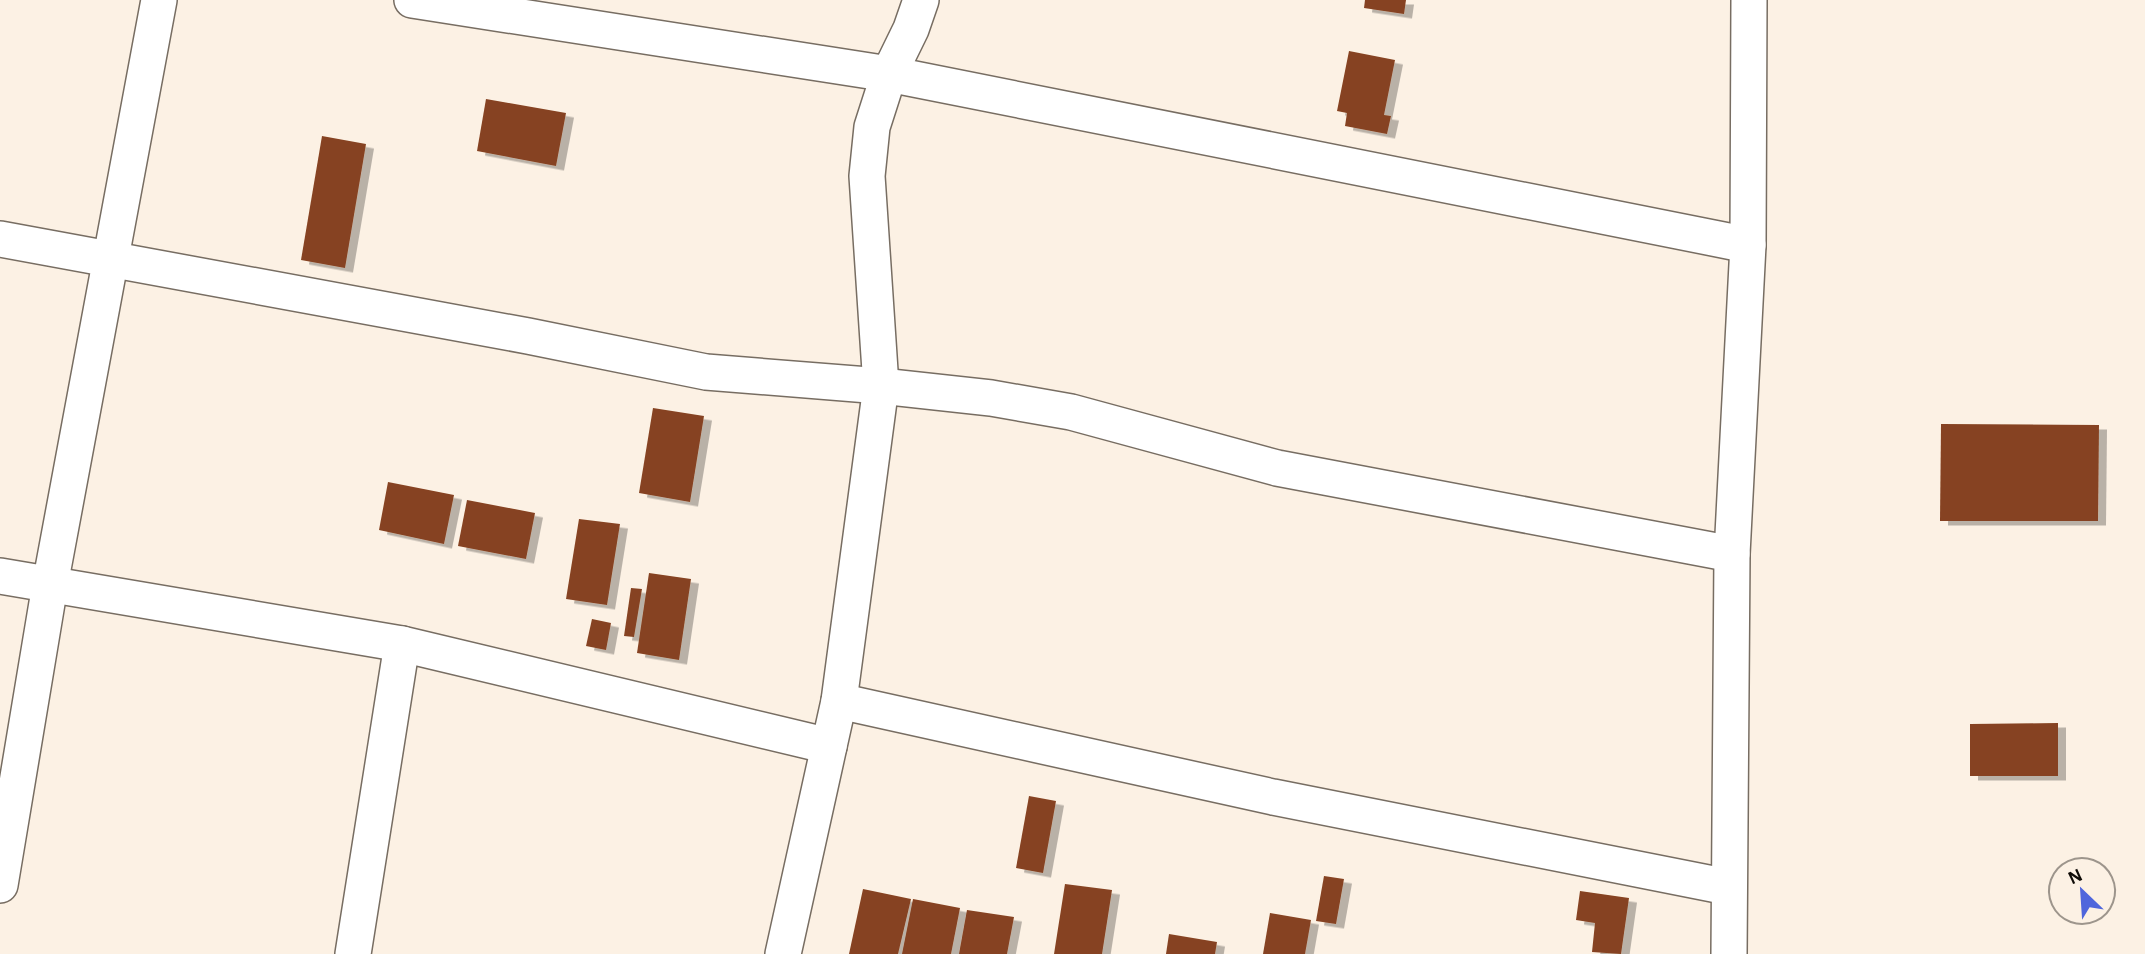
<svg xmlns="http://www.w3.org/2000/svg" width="2145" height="954" viewBox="0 0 2145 954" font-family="'Alegreya Sans',sans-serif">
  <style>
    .building { fill: #864321; filter: url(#shadow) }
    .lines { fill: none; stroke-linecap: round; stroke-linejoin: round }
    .minor-casing { stroke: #776d62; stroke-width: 38 }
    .minor { stroke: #fff; stroke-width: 35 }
  </style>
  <defs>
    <filter id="shadow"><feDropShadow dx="8" dy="4.5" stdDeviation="0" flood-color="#0004"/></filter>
  </defs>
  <rect width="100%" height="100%" fill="#fcf1e4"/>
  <!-- building -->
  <g class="building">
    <polygon points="1365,0 1406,0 1404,14 1364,8"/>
    <polygon points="1349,51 1395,60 1384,115 1391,116 1387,134 1345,126 1347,113 1337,111"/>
    <polygon points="486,99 566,113 556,166 477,151"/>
    <polygon points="322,136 366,144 345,268 301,260"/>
    <polygon points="653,408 704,416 690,502 639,493"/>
    <polygon points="1941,424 2099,425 2098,521 1940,521"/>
    <polygon points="388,482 454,495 444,544 379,530"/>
    <polygon points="467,500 535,513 526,559 458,546"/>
    <polygon points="579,519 620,524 607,605 566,599"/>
    <polygon points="649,573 691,579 679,660 637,653"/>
    <polygon points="631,588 642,589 634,637 624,636"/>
    <polygon points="592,619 611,623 606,650 586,646"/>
    <polygon points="2058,723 2058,776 1970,776 1970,724"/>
    <polygon points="1029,796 1056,801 1043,873 1016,868"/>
    <polygon points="1324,876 1344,879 1336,924 1316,921"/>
    <polygon points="1065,884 1112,890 1102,954 1054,954"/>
    <polygon points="863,889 911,899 898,954 849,954"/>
    <polygon points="1580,891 1629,898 1621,954 1592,952 1595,923 1576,920"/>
    <polygon points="913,899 960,908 951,954 902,954"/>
    <polygon points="967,910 1014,917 1007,954 959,954"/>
    <polygon points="1270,913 1311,920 1305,954 1263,954"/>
    <polygon points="1169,934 1217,942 1215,954 1166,954"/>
  </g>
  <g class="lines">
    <defs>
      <g id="minor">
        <polyline points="412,0 889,74 1748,245"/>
        <polyline points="0,239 528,336 706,372 881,386 991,398 1071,412 1277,468 1732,554"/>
        <polyline points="0,576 402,644 829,746"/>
        <polyline points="839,701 1273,797 1728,887"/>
        <polyline points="0,885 50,585 159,0"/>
        <polyline points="353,954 402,644"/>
        <polyline points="783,954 839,701 881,386 867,176 872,127 889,74 911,29 921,0"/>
        <polyline points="1729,954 1732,554 1748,245 1749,0"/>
      </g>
    </defs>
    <!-- minor casing -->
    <use href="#minor" class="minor-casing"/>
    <!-- minor -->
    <use href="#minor" class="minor"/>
  </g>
  <!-- north arrow -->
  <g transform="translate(2082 891) rotate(335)"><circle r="33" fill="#fcf1e4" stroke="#9d958c" stroke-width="2"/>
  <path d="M0-5L12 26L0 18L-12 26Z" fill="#4f66dc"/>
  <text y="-10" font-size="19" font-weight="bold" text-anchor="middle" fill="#0f0b07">N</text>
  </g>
</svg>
